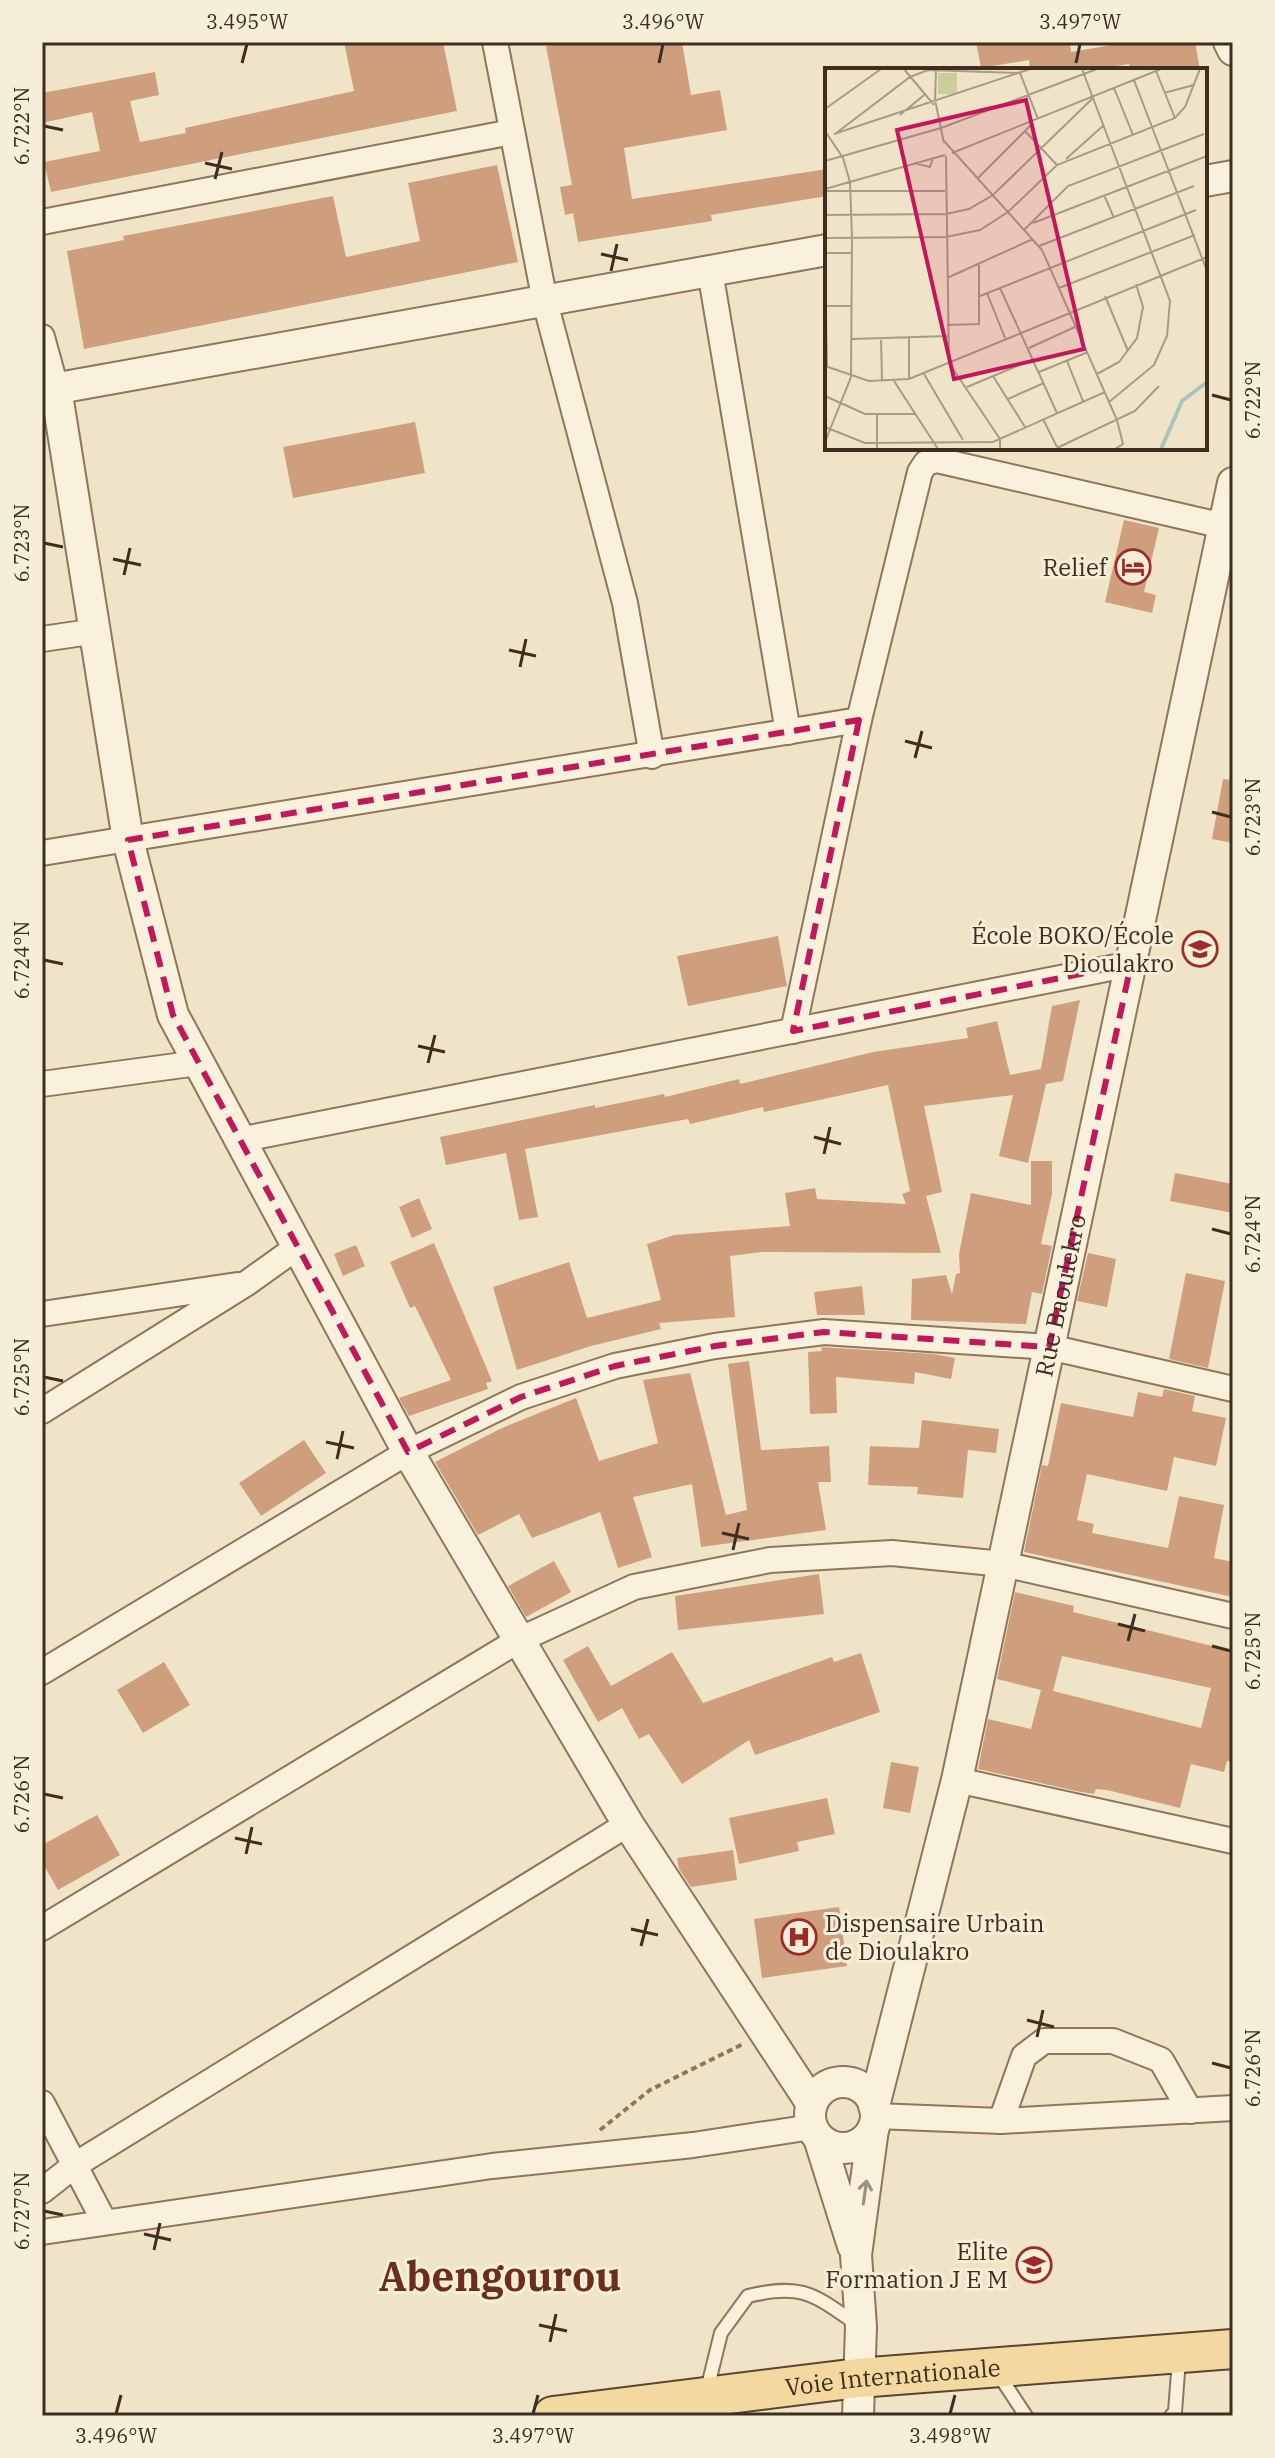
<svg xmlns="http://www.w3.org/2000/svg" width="1275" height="2458" viewBox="0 0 1275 2458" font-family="'IBM Plex Serif',serif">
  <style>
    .building { fill: #cf9f7d; fill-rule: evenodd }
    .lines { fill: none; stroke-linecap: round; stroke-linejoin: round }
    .service-casing { stroke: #8d765c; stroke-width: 16 }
    .minor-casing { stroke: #8d765c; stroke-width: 28 }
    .tertiary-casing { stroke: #8d765c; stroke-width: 34 }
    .primary-casing { stroke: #5b4430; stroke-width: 42 }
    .path { stroke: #8d765c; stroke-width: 4; stroke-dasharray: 6 4; stroke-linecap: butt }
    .service { stroke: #faf1dc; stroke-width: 12 }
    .minor { stroke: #faf1dc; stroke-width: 24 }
    .tertiary { stroke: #faf1dc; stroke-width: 30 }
    .primary { stroke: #f3d9a0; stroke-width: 38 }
    .oneway { stroke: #9c907e }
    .marked { fill: none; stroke: #c2185b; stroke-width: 6; stroke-dasharray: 16 10; stroke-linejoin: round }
    .ticks { fill: none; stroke: #3d2e20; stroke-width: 3 }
    .labels { text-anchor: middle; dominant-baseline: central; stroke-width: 6; stroke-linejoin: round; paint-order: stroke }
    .poi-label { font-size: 24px; fill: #3d2e20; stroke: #f7eed8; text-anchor: end }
    .street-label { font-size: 24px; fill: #3d2e20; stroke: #f7eed8 }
    .town-label { font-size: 40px; font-weight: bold; fill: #6b2e1e; stroke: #f7eed8 }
    .inset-river { fill: none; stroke: #a9c4bc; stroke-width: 4 }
    .inset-road { fill: none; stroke: #a89b85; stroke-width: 2 }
    .view { fill: #c2185b; fill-opacity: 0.15; stroke: #c2185b; stroke-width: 4 }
    .inset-edge { fill: none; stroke: #3d2e20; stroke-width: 4 }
    .neatline { fill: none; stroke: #3d2e20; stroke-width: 3 }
    .ticks-label { font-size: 20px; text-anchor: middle; fill: #3d2e20 }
  </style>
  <rect width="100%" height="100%" fill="#f0e4c8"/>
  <!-- building -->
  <g class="building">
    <polygon points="344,42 443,42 457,111 51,192 44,162 100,151 92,112 42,123 42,93 155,72 159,95 130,101 140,142 186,133 185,128 354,91"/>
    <polygon points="574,42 682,42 691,95 720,90 727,130 624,148 632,199 827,169 827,196 711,215 712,221 578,242 573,213 565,215 560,187 572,185 546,46"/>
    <polygon points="976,42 1070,42 1071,52 1129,42 1195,42 1200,70 1130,70 1129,64 1092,70 1030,70 1029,60 981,68"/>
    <polygon points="497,165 518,262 84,349 67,251 124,240 123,236 333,196 346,257 420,241 408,183"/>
    <polygon points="415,422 425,473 293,498 283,447"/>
    <polygon points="1124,520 1159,528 1144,592 1156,595 1152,613 1105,602"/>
    <polygon points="1223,779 1233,780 1233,843 1212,839"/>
    <polygon points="778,936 787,986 688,1006 677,956"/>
    <polygon points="1080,1000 1063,1081 1046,1084 1028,1163 999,1156 1013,1095 924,1106 942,1192 926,1196 941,1253 762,1252 730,1256 735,1317 659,1323 661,1329 591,1346 517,1370 493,1287 569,1262 587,1318 661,1300 647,1244 674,1235 790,1226 785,1193 815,1188 817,1199 906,1204 902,1194 910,1191 888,1085 764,1112 763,1107 690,1124 688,1119 525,1149 538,1217 519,1220 506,1153 446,1165 440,1137 595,1105 595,1108 664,1094 665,1097 739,1079 740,1084 873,1052 968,1038 966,1028 997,1021 1010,1075 1041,1069 1052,1006"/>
    <polygon points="1031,1161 1052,1161 1052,1194 1041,1244 1052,1246 1042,1294 1032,1292 1026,1324 911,1320 912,1279 946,1275 952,1294 956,1274 960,1273 959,1254 971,1193 1031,1205"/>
    <polygon points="1175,1173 1233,1184 1233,1213 1170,1201"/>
    <polygon points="419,1198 432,1229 412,1238 399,1207"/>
    <polygon points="434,1243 492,1381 486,1383 488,1389 409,1416 399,1398 451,1380 415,1306 410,1308 390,1262"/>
    <polygon points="356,1245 365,1266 343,1276 334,1254"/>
    <polygon points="1088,1253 1116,1259 1107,1307 1077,1301"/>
    <polygon points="1186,1273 1225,1281 1208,1368 1169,1359"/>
    <polygon points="862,1286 865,1315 817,1315 814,1292"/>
    <polygon points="821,1347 933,1354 955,1358 951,1379 915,1372 914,1384 836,1377 837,1413 810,1414 808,1352 822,1351"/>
    <polygon points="749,1361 761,1450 829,1446 831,1482 818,1482 826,1530 701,1547 692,1484 633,1497 652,1557 618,1568 600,1512 532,1538 519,1514 478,1535 435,1462 502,1428 576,1398 599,1461 658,1443 643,1380 690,1373 726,1515 747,1510 728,1364"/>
    <polygon points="1164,1389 1195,1396 1192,1411 1226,1418 1216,1466 1174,1457 1167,1491 1087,1474 1077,1520 1094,1524 1092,1533 1168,1548 1179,1496 1224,1505 1214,1558 1233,1562 1233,1597 1024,1552 1042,1465 1048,1466 1061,1403 1133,1417 1138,1392 1162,1397"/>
    <polygon points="922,1420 999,1429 996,1453 968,1450 963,1498 917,1494 918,1487 868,1485 870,1446 919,1448"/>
    <polygon points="304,1440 326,1473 261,1516 239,1483"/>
    <polygon points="554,1561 571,1592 526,1617 508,1586"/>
    <polygon points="819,1574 824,1614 678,1630 675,1596"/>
    <path d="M1015 1592 1074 1606 1073 1612 1233 1651V1762L1227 1761 1224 1772 1191 1764 1180 1808 1107 1790 1096 1789 1094 1794 1076 1791 978 1769 988 1719 1031 1729 1041 1690 997 1679ZM1062 1656 1211 1688 1201 1728 1053 1691Z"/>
    <polygon points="588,1646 611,1686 672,1652 703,1703 832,1657 834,1662 861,1653 880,1712 755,1755 749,1740 682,1784 649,1734 639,1739 622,1708 598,1722 563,1660"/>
    <polygon points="164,1662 190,1705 143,1733 117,1690"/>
    <polygon points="891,1762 919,1767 910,1813 883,1808"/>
    <polygon points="827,1798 835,1834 797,1842 799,1851 739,1864 729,1818"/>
    <polygon points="97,1815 120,1855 58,1890 42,1862 42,1845"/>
    <polygon points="733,1850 737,1880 691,1887 679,1869 677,1858"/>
    <polygon points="839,1907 847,1966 762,1978 754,1919"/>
  </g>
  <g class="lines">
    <defs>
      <g id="service">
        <polyline points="997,2372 1026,2416"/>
        <path d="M706 2394 721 2333 748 2296C803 2283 813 2294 858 2325"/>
        <polyline points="1171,2416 1175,2412 1179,2359"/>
      </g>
      <g id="minor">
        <polyline points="495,42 545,302 625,603 652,756"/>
        <polyline points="42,222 512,132"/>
        <polyline points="710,271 788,732"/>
        <polyline points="42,337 56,388"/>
        <polyline points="42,639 97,631"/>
        <polyline points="42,853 859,720"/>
        <polyline points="793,1031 859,720 920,472 926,463 937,460 1224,526"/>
        <polyline points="42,1084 198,1063"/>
        <polyline points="239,1140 1131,964"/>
        <polyline points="42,1314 237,1285"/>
        <polyline points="42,1411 247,1283 296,1248"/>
        <polyline points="42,1672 408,1452 521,1397 615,1366 715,1346 824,1332 1049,1347 1233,1389"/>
        <polyline points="957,1780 1233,1841"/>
        <polyline points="42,1928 519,1640 634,1587 770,1560 892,1553 1003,1564 1233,1616"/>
        <polyline points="42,2103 104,2221"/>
        <polyline points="876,2116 1001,2121 1233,2108"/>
        <polyline points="1001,2121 1024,2056 1044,2041 1113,2041 1161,2060 1190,2111"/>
        <polyline points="42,2191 75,2165 628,1824"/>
        <polyline points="42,2232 492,2166 693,2145 812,2127"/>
      </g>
      <g id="tertiary">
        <polyline points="1229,42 1233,50"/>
        <polyline points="1205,181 1233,176"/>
        <polyline points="56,388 128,840 173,1015 408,1452 628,1824 812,2104"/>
        <polyline points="42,391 827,250"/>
        <circle cx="843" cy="2115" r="33"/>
        <path id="s1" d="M874 2106 957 1780 1233 483"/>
        <polyline points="819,2138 853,2246"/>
        <polyline points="858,2416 861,2327 856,2255 873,2129"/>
      </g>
      <g id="primary">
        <path id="s2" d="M553 2416 858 2378 1233 2349"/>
      </g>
    </defs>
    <!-- service casing -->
    <use href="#service" class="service-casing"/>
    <!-- minor casing -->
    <use href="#minor" class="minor-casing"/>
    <!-- tertiary casing -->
    <use href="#tertiary" class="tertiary-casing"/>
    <!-- primary casing -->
    <use href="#primary" class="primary-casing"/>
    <!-- path -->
    <polyline class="path" points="600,2130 650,2090 743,2044"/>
    <!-- service -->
    <use href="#service" class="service"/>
    <!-- minor -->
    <use href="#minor" class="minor"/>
    <!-- tertiary -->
    <use href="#tertiary" class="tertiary"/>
    <!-- primary -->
    <use href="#primary" class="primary"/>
  </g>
  <!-- one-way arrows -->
  <defs><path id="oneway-shaft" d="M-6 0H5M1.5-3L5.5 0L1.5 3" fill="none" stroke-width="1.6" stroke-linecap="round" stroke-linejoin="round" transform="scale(2)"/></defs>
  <use class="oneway" href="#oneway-shaft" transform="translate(865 2192) rotate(-82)"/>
  <!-- marked area -->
  <path class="marked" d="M859 720 793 1031 1131 964 1049 1347 824 1332 715 1346 615 1366 521 1397 408 1452 173 1015 128 840Z"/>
  <!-- ticks -->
  <path class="ticks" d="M242 63 247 44M659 63 663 44M1076 63 1080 44M44 126 63 130M205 163 232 169M215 179 222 152M601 254 628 260M611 271 617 244M1212 395 1231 400M44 543 63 547M113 559 141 565M124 575 130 548M509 650 536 656M520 667 526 639M905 741 932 748M915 758 922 731M1212 812 1231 817M44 960 63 964M418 1046 445 1052M428 1063 435 1035M814 1137 841 1144M824 1154 830 1127M1212 1229 1231 1234M44 1377 63 1381M326 1442 354 1448M337 1459 343 1431M722 1533 749 1539M733 1550 739 1523M1118 1624 1145 1631M1128 1641 1135 1614M1212 1646 1231 1651M44 1794 63 1798M235 1838 262 1844M246 1854 252 1827M631 1929 658 1935M641 1946 648 1919M1027 2020 1054 2027M1037 2037 1043 2010M1212 2063 1231 2068M44 2211 63 2215M144 2234 171 2240M154 2250 160 2223M539 2325 567 2331M550 2342 556 2314M116 2414 121 2395M533 2414 538 2395M950 2414 955 2395"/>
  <!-- icons -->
  <defs>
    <symbol id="hotel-ring" viewBox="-11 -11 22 22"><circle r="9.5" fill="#f7eed8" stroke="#9e2a2b" stroke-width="1.5"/><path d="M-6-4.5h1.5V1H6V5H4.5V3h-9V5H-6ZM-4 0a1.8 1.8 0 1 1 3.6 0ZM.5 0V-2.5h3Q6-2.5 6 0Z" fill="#9e2a2b"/></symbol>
    <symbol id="school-ring" viewBox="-11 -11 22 22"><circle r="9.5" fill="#f7eed8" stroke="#9e2a2b" stroke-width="1.5"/><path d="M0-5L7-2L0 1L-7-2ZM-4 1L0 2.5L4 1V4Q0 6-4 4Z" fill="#9e2a2b"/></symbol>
    <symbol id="hospital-ring" viewBox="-11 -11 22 22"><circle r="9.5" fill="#f7eed8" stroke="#9e2a2b" stroke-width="1.5"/><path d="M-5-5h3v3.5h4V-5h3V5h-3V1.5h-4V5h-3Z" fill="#9e2a2b"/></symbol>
  </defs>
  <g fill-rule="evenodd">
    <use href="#hotel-ring" x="1113" y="547" width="40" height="40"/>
    <use href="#school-ring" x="1180" y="929" width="40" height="40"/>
    <use href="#hospital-ring" x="779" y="1917" width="40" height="40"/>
    <use href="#school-ring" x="1014" y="2245" width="40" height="40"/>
  </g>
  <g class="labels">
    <!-- poi labels -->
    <g class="poi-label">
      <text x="1107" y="567">Relief</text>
      <text x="1174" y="935">École BOKO/École<tspan x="1174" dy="28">Dioulakro</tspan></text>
      <text x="825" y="1923" text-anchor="start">Dispensaire Urbain<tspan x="825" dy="28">de Dioulakro</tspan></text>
      <text x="1008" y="2251">Elite<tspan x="1008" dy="28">Formation J E M</tspan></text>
    </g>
    <!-- street labels -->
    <g class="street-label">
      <text stroke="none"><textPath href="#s1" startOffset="832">Rue Baoulekro</textPath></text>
      <text stroke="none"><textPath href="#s2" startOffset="342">Voie Internationale</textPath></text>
    </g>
    <!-- town labels -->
    <g class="town-label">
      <text x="500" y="2276">Abengourou</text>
    </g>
  </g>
  <!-- overview -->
  <g transform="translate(825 68)">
    <rect width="382" height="382" fill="#f0e4c8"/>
    <path d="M113 5H132V26H113Z" fill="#c9cf9b"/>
    <path class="inset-river" d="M336 381 357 333 382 314"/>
    <path class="inset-road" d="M79 1 109 37M257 1 345 233 342 268 329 297 284 334M111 2 110 32 119 75M331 3 350 50M309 12 382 203M289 20 308 67M339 25 369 17M0 41 56 1M75 47 99 27M0 63 18 90 25 114 27 170 26 309 0 374M200 63 232 97M9 66 205 1M10 66 85 9 103 2 195 5 213 51M119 73 217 182 292 352 298 376 290 381M127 85 336 1M121 88 124 295 175 371V381M241 91 279 57M0 93 116 60 272 1M89 95 105 99 108 90M152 111 208 55M0 121 120 87M0 123H120M279 127 289 150M0 147 121 146 144 141 168 127 268 30M208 155 382 88M199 162 243 118 379 66M0 170 121 169 155 162 183 144 232 97 350 50 360 39 375 1M214 178 369 118M0 185H27M0 189 2 299M122 210 208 171M175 220 232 345M234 220 370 167M162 225 180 270M155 228 371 142M280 228 303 283M1 238H27M122 257 154 256V195M84 269V311M56 270 57 313M27 271 123 268M204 280 252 258M242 293 258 333M0 298 44 313 84 311 382 189M214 304 263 284M99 306 138 372M272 306 294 294 312 270 318 239 311 216M168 308 200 359M69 313 113 381M142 319 209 291M0 328 40 346H91M183 331 219 315M218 351 232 379M0 359 40 375 168 374 280 324M232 380 310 343 334 318M52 381V347"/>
    <path class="view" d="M201 32 259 281 129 311 72 62Z"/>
    <rect width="382" height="382" class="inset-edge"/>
  </g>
  <!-- border -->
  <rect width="1275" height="2458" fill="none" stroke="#f7eed8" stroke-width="88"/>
  <rect x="44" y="44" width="1187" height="2370" class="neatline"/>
  <g class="ticks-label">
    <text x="247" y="29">3.495°W</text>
    <text x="663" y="29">3.496°W</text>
    <text x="1080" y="29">3.497°W</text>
    <text transform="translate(22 126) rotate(-90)" y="7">6.722°N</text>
    <text transform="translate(1253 400) rotate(-90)" y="7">6.722°N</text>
    <text transform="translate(22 543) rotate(-90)" y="7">6.723°N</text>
    <text transform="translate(1253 817) rotate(-90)" y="7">6.723°N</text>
    <text transform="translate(22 960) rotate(-90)" y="7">6.724°N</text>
    <text transform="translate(1253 1234) rotate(-90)" y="7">6.724°N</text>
    <text transform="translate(22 1377) rotate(-90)" y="7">6.725°N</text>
    <text transform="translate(1253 1651) rotate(-90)" y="7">6.725°N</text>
    <text transform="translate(22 1794) rotate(-90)" y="7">6.726°N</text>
    <text transform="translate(1253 2068) rotate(-90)" y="7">6.726°N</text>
    <text transform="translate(22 2211) rotate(-90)" y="7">6.727°N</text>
    <text x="116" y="2443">3.496°W</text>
    <text x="533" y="2443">3.497°W</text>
    <text x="950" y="2443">3.498°W</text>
  </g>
</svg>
